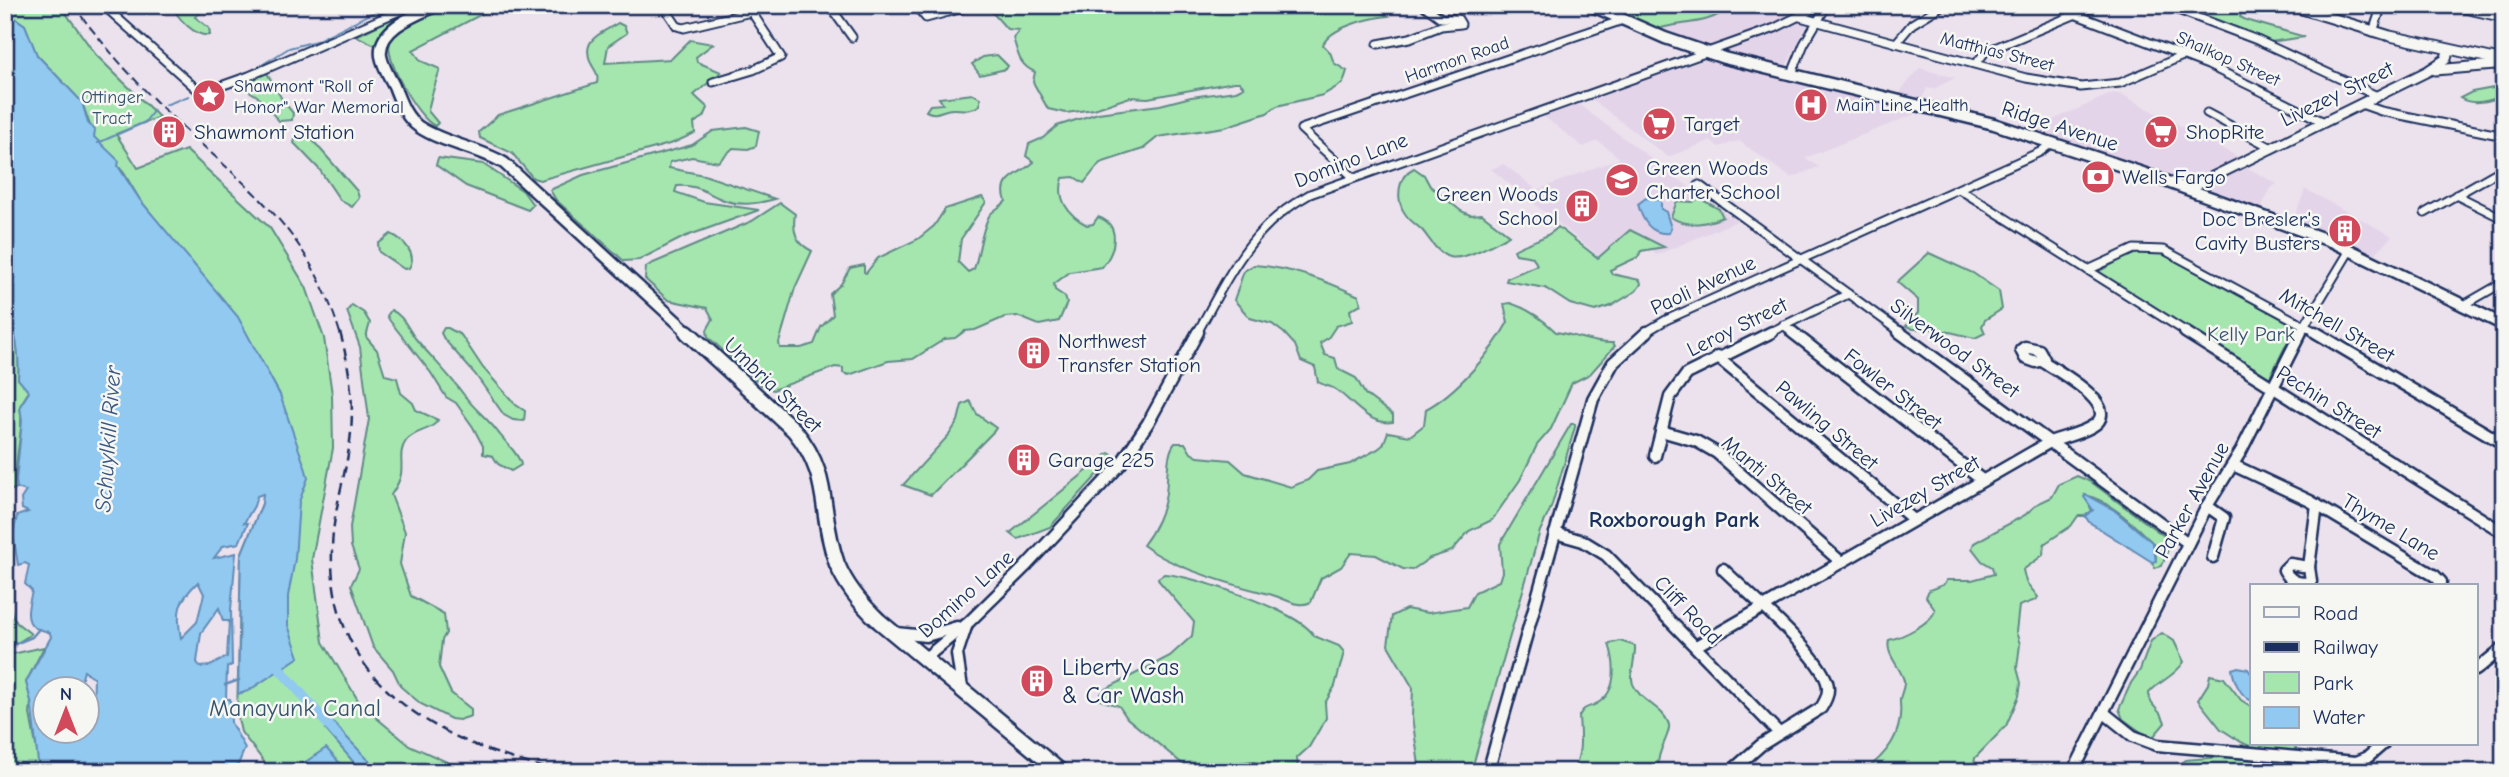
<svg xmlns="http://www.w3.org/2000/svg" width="2509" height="777" viewBox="0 0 2509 777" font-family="'Comic Neue',sans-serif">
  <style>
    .built { fill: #e4d4e9 }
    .green { fill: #a5e6af; stroke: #608a86; stroke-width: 2 }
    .water { fill: #91c9f0; stroke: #628bb6; stroke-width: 2; fill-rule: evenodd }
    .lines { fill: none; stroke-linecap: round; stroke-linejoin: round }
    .stream-far1 { stroke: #628bb6; stroke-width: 2 }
    .stream { stroke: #628bb6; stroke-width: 2.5 }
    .canal { stroke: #91c9f0; stroke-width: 10 }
    .minor-far1-casing { stroke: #1b2f5e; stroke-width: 11 }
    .minor-casing { stroke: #1b2f5e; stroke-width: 15 }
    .tertiary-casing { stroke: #1b2f5e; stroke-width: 13 }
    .secondary-far1-casing { stroke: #1b2f5e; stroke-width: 15 }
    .secondary-casing { stroke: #1b2f5e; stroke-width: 19 }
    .minor-far1 { stroke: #f6f6f2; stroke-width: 7 }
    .minor { stroke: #f6f6f2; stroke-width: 10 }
    .tertiary { stroke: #f6f6f2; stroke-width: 9 }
    .secondary-far1 { stroke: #f6f6f2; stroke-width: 10 }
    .secondary { stroke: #f6f6f2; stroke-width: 14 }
    .rail-far1 { stroke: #1b2f5e; stroke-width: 2; stroke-dasharray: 9 4.5; stroke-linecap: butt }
    .rail { stroke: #1b2f5e; stroke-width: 2.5; stroke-dasharray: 11 6; stroke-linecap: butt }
    .labels { text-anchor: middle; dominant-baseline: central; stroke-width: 5; stroke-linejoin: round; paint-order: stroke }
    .far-street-label { font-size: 18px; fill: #1b2f5e; stroke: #f6f6f2 }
    .far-poi-label { font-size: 18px; fill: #1b2f5e; stroke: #f6f6f2; text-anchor: start }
    .far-park-label { font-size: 18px; fill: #37546e; stroke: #f6f6f2 }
    .street-label { font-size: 21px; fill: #1b2f5e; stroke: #f6f6f2 }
    .poi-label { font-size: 21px; fill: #1b2f5e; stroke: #f6f6f2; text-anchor: start }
    .park-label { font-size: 21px; fill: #37546e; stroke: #f6f6f2 }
    .water-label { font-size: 23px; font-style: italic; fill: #385682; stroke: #f6f6f2 }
    .neighbourhood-label { font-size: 23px; font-weight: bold; fill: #1b2f5e; stroke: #f6f6f2 }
    .near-poi-label { font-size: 24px; fill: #1b2f5e; stroke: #f6f6f2; text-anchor: start }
    .near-park-label { font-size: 24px; fill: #37546e; stroke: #f6f6f2 }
  </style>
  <rect width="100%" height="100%" fill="#ece2ed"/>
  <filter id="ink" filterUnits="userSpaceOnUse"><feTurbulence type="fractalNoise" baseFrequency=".0143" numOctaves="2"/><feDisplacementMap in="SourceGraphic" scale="14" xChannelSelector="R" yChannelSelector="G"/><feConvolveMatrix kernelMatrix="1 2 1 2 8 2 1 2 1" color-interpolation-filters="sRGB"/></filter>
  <g filter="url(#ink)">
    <!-- built -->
    <g class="built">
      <polygon points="1597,5 1812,5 1775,24 1707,48 1685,43"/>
      <polygon points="1800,21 1807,25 1785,68 1722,52"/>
      <polygon points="1707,59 1772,78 1918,109 1913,115 1805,158 1819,167 1791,178 1739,141 1719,147 1710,141 1668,157 1590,98"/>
      <polygon points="1920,68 1955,78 1933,89 1927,88 1920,103 1898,98 1902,89"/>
      <polygon points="2113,93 2123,95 2240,158 2187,184 2037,133 2044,124"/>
      <polygon points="1577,103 1700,195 1737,221 1657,255 1648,249 1610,265 1491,169 1504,164 1537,190 1620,158 1598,141 1583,147 1542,115"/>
      <polygon points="2246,167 2277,184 2271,188 2259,212 2202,189"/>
      <polygon points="2305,189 2392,236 2372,257 2292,224"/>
    </g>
    <!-- green -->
    <g class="green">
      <polygon points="5,5 60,5 96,55 159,117 116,134 138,168 186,150 270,228 306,287 324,338 332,394 333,448 312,559 323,642 361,705 409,745 469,772 306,772 301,766 292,772 272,772 241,732 237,714 241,555 262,504 280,395 259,357 214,291 140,200 124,173 94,137 82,102 37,55 25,25 5,11"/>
      <path d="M172 5H210L195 17 209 28 210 35C196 38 177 18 172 5Z"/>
      <polygon points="420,5 428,5 380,37 375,45 356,36"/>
      <path d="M446 5H535L522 10 495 7 413 50 421 61 440 69C435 85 431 95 428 111L438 123 435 126C417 118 381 55 391 40 402 22 428 13 446 5Z"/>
      <path d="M1004 5H1366L1388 16C1370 18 1330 27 1323 45L1330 52 1334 63 1347 71 1343 83 1323 95 1277 106 1267 113 1225 127 1158 137 1143 149 1100 163 1084 183 1074 177 1063 178C1056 199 1069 216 1087 225L1093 224 1098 217C1122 225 1115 252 1102 267L1070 272 1054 284 1055 290 1065 297 1067 303 1059 321 1039 325 1017 316 1005 317 975 330 965 331 955 338 945 339 913 359 888 361 849 375 843 373V368L835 367 773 390 761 385 708 337 707 330 713 319 707 308 668 300 645 279 646 267 651 264 752 221 780 203 795 214C792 232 796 243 812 251L795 288 779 343 780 348H801L814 344 821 327 833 315 830 294 841 284 850 268 864 265V272L866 273 878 258 918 239 934 226 945 209 982 197 986 202 961 239 958 262 968 272 974 269C980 252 980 234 989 216 993 210 1001 207 1006 201 997 178 1021 174 1034 162L1026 156 1029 144 1043 138 1057 126 1098 113 1160 105 1191 97 1236 91 1244 87 1239 82H1234L1148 98 1130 97 1094 109 1066 113 1048 109 1033 82 1035 72C1018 65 1018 52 1013 38L1019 30 1007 29 992 12 994 8Z"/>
      <path d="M1603 5H1716L1722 9 1727 8C1712 25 1678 22 1658 29Z"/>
      <polygon points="2188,5 2220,5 2242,12 2240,17 2246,20 2305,37 2270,42 2191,11"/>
      <path d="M618 23 624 26 627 33 608 46 605 63 671 59 690 40 713 44 696 57 697 62 721 72 694 95 708 108 704 117 694 123 695 133 673 143 540 180 533 178 512 153 480 138 479 132 498 115 597 83C599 73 595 72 591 63 580 39 602 33 618 23Z"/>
      <polygon points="997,55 1008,66 1006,69 980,75 972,64 983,57"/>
      <polygon points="267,73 283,101 293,113 292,120 279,121 257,96 241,86 246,81"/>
      <path d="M2504 86V95C2491 101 2472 106 2460 98L2472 92Z"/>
      <path d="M973 94 980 98V105C971 112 963 109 953 109 942 109 937 117 926 111L930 105 943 104 939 98Z"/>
      <path d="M746 127 759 131 756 146 748 149 733 148 718 162 692 157 670 162 669 168 704 175 775 199C756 204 738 207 719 198 704 191 694 184 677 186L675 192 704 202 759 210 684 237 639 260 624 261 556 200 550 190 583 175 692 145 713 131Z"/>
      <polygon points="297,133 308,135 357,191 359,198 352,207 340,200 319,169 294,143"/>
      <polygon points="438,158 483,164 523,191 533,205 528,210 466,186 436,165"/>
      <path d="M1414 168 1424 175 1430 186 1461 211 1470 215 1482 214 1509 235C1496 243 1464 261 1449 257 1438 254 1429 238 1422 230 1417 225 1410 221 1406 215 1395 201 1397 176 1414 168Z"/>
      <path d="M1699 198 1719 209 1723 217C1706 224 1687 228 1671 217L1677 201 1693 202Z"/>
      <path d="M1558 227 1598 258 1630 230 1664 247 1641 251 1638 257 1610 270 1612 274 1640 280 1641 284 1636 291 1611 306 1595 311 1570 304 1545 288 1506 281 1507 278 1537 265 1533 257 1516 254 1514 250C1529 241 1547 239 1558 227Z"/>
      <path d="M391 234C404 240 418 255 409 268L404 269 379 252 378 244Z"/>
      <polygon points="2142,249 2166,254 2294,322 2296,325 2270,377 2264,377 2097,272"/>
      <polygon points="1929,253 1973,273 1999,291 2002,309 1985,320 1982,326 1985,333 1975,338 1937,329 1913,329 1906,326 1918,313 1918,300 1897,282"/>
      <path d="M1254 265C1290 267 1327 281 1359 296L1361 304 1350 310 1352 321 1336 326 1328 338 1320 343 1325 355 1335 358 1338 369 1356 378 1365 394 1393 415V422C1368 426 1353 401 1335 389 1330 386 1323 385 1318 382L1315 367 1301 361 1295 345 1284 333 1272 324 1250 318 1234 300 1244 271Z"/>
      <path d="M1510 303C1529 309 1543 319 1556 332 1577 335 1593 344 1613 343L1615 346 1590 374 1572 383 1551 429 1537 445 1520 480 1492 520 1469 531 1452 551 1430 558 1412 570 1403 569 1376 555 1351 553 1341 567 1321 578 1311 602C1297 609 1283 597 1269 594 1233 585 1172 568 1143 545 1154 531 1164 511 1166 493 1168 479 1166 453 1175 443H1185L1191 453 1198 457 1230 460 1245 473 1291 487 1308 480 1317 471 1350 464 1378 449 1383 445 1388 432 1410 436 1424 425 1426 409C1456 393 1492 352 1508 322L1504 304Z"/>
      <path d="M352 305 364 313 370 323 366 337 377 350 385 375 397 378 401 393 413 403 416 410 438 420C432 431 414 430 406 441 398 452 403 462 401 474 400 481 395 489 391 495L405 532 400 564 411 596 444 614 446 633 442 640 439 667 451 693 471 709V716L459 720 451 719 421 704 401 687 393 670 373 647 351 585 359 569 351 546 350 527 369 419 360 347 347 311Z"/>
      <path d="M391 310C403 315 407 327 415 338 432 358 448 373 464 395 474 409 487 418 497 431 504 441 520 455 521 465L511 471 498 464 493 456 483 454V446L473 427 456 403 446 397 431 373 390 321 387 316Z"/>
      <path d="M5 311C17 332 20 355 18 379L29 391 20 406C25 433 12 461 17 488L5 493Z"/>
      <polygon points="444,328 448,328 461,335 483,368 516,405 525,411 524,421 513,420 504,415 475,374 444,339 441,333"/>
      <polygon points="970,401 977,414 996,428 994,431 931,495 903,485 949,435 958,421 962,405"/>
      <polygon points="1571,424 1575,424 1575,427 1551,508 1540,531 1471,772 1420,772 1412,717 1413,688 1388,645 1392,616 1406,609 1428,613 1467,607 1475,592 1499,581 1502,572 1500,544"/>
      <polygon points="1109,453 1114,456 1110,461 1050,527 1018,539 1010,533"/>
      <path d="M2077 476 2091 482 2171 541 2162 566 2155 568 2152 562 2156 559 2155 545C2136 527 2110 500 2085 495L2092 511 2085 516H2078L2071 526 2044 544 2043 555 2023 570 2026 582 2038 597 2036 600 2019 606 2016 632 2020 644 2017 668 2021 683 2019 696 2006 726 1975 758 1973 772H1863C1887 754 1903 735 1900 703 1899 696 1905 688 1904 681 1901 667 1885 655 1889 640 1902 637 1932 623 1935 610L1926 597 1929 590 1943 585 1947 580H1972L1994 574 1992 567 1982 561 1972 548 1974 543 2025 515 2037 504 2052 497 2059 484Z"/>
      <polygon points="5,552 13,579 10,606 12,615 17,623 31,634 13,646 8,655 44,647 26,682 31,701 30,714 41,772 5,772"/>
      <path d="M1164 574C1192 575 1302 612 1314 636L1339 646 1344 652 1335 686 1325 703 1326 718 1309 747 1297 758 1298 772H1279L1252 761 1233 764 1215 772 1191 771 1127 718 1119 706 1097 699 1104 690 1170 656 1192 636 1194 622 1159 581 1158 578Z"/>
      <path d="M2162 633 2174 641 2184 662C2173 678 2160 680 2149 693 2148 706 2163 711 2165 723L2153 737H2148L2123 719 2119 709 2131 683 2140 670 2151 641Z"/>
      <path d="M1620 641 1635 646C1636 658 1629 673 1633 684 1640 702 1664 707 1669 725 1671 736 1654 753 1659 772H1572C1583 753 1580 736 1579 716 1584 706 1588 708 1596 704 1619 692 1615 662 1609 644Z"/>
      <polygon points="2210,675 2224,678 2241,700 2252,707 2252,744 2297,744 2295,751 2251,747 2241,742 2221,729 2198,700 2208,684"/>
      <polygon points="2222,757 2319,766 2329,772 2177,772 2181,763 2185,760"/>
    </g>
    <!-- water -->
    <g class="water">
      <path d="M5 11 25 25 37 55 82 102 88 123 95 130 94 137 119 161 118 166 140 200 238 317 280 395 306 470 308 478 299 502 295 559 288 596V625L299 657 248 691 238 694 241 555 262 504 263 494 257 496 254 506 244 523H248L239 543 223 546 214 558 236 553 231 610 232 665 227 667 226 699H230L231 723 245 748 235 772H41L38 762 31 701 26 682 51 637 50 633C45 630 38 630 34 627 23 619 30 601 32 591L25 584 29 565 25 563 18 565 13 534 17 516 28 512 22 509 21 499 26 491 17 488 16 480 22 421 20 406 29 392 18 379C20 355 17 332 5 311ZM198 582 204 594 197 622 181 638C176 611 178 601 198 582ZM219 608 223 621H229L227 657 210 666 200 667 197 662 201 633ZM84 671 94 678 93 712 88 720V732H80L73 743 70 732H46V690L79 689Z"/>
      <path d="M1646 198 1661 200V209L1666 212 1671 228 1669 233C1651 235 1642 220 1638 204Z"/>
      <polygon points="2087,495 2114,510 2153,543 2156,561 2152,562 2089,522 2085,516 2093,510 2084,497"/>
      <path d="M2238 667 2248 669 2252 675V701C2240 696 2234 681 2232 669Z"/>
      <polygon points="333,723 376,768 383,764 393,772 362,772 325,729"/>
      <polygon points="326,748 348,772 306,772 301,765"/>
    </g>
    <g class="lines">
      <!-- stream-far1 -->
      <g class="stream-far1">
        <polyline points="257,68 289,48 316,41 388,5"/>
        <polyline points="211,85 220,81"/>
        <polyline points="165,105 189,96"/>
        <polyline points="98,143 145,122 154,110"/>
      </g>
      <!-- stream -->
      <g class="stream">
        <polyline points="5,648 32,637 39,629"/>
        <polyline points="225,685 239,680"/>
      </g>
      <!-- canal -->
      <polyline class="canal" points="273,661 337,735"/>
      <defs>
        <g id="minor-far1">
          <polyline points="103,5 201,93 249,76 413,5"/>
          <polyline points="663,5 677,26 684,28 751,12"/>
          <polyline points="829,5 852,37"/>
          <polyline points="915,5 926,18 974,5"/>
          <polyline points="2165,5 2257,40 2377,96"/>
          <polyline points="2447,5 2504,18"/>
          <polyline points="2077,15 2208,65 2324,122"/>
          <polyline points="1800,17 2026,78 2081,87 2120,83 2185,55"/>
          <polyline points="2373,32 2382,5"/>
          <polyline points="1896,43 1912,24 1943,5"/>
          <polyline points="1378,44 1410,38 1441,26 1461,24 1458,19 1441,18 1423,5"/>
          <polyline points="1976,64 1985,52 2098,5"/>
          <polyline points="1791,76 1804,44 1827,5"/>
          <polyline points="713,82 753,70 781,57 747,5"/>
          <polyline points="2361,104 2381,111 2504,136"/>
          <polyline points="2207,113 2272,148"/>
          <polyline points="1353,177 1301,129 1623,20"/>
          <polyline points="1699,185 1902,333"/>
          <polyline points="1959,189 2188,333"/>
          <polyline points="2456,195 2504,219"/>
          <polyline points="2425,213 2504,168"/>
          <polyline points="2088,270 2134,249 2164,250 2318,333"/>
          <polyline points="2464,305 2504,282"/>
          <polyline points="1783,325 1794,333"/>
          <path d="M1197 333C1229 276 1249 227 1310 194L1775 28 1821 5"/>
          <polyline points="1644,333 1666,320 2040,152 2053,142"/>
          <polyline points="1769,333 1848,294"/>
          <polyline points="2300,333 2350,250"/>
        </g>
        <g id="minor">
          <polyline points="1792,332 1982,480"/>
          <polyline points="1899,332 2188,543"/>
          <polyline points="2185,332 2504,533"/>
          <polyline points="2315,332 2504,444"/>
          <polygon points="2025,347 2039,350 2044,359 2036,362 2025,358 2021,350"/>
          <polyline points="1717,357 1914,520"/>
          <polyline points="1661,431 1696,441 1717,453 1841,562"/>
          <polyline points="1655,456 1670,397 1687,374 1772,332"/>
          <polyline points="2233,465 2310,501 2435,576 2441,582 2440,586"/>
          <polyline points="2207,506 2224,518 2213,557"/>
          <polyline points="1555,533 1583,541 1606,555 1779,733"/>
          <path d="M2290 564 2309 567 2311 581C2299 586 2290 581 2284 570Z"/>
          <polyline points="2309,567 2317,505"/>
          <path d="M1723 569C1749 595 1816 650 1827 682 1830 692 1826 700 1821 708L1761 745 1736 767"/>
          <polyline points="896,633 926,636 957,627"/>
          <path d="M1696 646 2050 442C2063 437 2079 434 2091 427 2127 408 2056 370 2042 361"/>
          <polyline points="924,659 969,622 1025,567 1120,465 1148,423 1198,332"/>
          <polyline points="2476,670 2504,647"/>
          <polyline points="962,688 957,654 966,627"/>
          <polyline points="2103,712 2133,736 2157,745 2356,762 2368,757 2383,744"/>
          <polyline points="1488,772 1593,399 1613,363 1647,332"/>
          <polyline points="2073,772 2207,506 2241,451 2301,332"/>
        </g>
        <g id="tertiary">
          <polyline points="2289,5 2390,36 2504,61"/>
          <polyline points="2435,70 2495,65"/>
          <polyline points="2188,189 2428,71 2446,59 2448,50"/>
        </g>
        <g id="secondary-far1">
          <path d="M438 5C418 14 377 28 381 56 383 67 389 76 394 86 400 101 405 117 419 127 445 144 477 147 504 163L689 333"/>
          <polyline points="1590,5 1665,38 1724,58 1994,124 2140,172 2333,242 2504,325"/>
        </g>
        <path id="secondary" d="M687 332 794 430C833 477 818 512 837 564 846 586 862 605 879 621L1061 772"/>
      </defs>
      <!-- minor-far1 casing -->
      <use href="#minor-far1" class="minor-far1-casing"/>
      <!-- minor casing -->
      <use href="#minor" class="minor-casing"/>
      <!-- tertiary casing -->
      <use href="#tertiary" class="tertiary-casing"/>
      <!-- secondary-far1 casing -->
      <use href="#secondary-far1" class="secondary-far1-casing"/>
      <!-- secondary casing -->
      <use href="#secondary" class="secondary-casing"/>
      <!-- minor-far1 -->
      <use href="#minor-far1" class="minor-far1"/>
      <!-- minor -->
      <use href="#minor" class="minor"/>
      <!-- tertiary -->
      <use href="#tertiary" class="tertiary"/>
      <!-- secondary-far1 -->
      <use href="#secondary-far1" class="secondary-far1"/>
      <!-- secondary -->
      <use href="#secondary" class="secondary"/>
      <!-- rail-far1 -->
      <path class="rail-far1" d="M73 5C103 45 136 83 172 117 249 190 307 226 340 333"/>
      <!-- rail -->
      <path class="rail" d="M340 332C349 365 354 398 351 432 348 466 337 498 333 532 319 682 435 742 561 772"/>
    </g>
  </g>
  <!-- icons -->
  <defs>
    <symbol id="sight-disc" viewBox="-11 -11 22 22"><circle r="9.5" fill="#d1495b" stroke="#f6f6f2"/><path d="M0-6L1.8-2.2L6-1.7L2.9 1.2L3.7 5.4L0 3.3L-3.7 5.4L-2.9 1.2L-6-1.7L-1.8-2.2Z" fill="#fff"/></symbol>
    <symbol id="hospital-disc" viewBox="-11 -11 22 22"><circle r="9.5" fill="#d1495b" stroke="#f6f6f2"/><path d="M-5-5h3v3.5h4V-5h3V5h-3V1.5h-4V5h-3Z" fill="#fff"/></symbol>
    <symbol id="supermarket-disc" viewBox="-11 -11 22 22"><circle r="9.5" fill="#d1495b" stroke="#f6f6f2"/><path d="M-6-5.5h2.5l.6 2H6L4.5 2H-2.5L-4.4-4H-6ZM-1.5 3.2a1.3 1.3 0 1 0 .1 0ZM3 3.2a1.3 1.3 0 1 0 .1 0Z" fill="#fff"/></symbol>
    <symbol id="building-disc" viewBox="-11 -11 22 22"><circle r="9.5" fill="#d1495b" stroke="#f6f6f2"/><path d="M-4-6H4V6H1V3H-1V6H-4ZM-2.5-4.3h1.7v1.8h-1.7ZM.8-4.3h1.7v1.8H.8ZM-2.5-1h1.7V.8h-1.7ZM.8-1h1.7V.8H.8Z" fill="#fff"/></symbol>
    <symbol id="bank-disc" viewBox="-11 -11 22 22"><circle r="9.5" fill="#d1495b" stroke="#f6f6f2"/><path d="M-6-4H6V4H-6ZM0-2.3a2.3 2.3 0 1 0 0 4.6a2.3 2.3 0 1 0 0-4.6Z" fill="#fff"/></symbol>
    <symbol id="school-disc" viewBox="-11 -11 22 22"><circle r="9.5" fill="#d1495b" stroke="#f6f6f2"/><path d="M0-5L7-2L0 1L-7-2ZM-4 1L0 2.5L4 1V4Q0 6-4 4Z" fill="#fff"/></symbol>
  </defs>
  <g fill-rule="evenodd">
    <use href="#sight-disc" x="190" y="77" width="38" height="38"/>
    <use href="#hospital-disc" x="1792" y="86" width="38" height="38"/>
    <use href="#supermarket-disc" x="1640" y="105" width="38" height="38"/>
    <use href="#building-disc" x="150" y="113" width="38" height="38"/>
    <use href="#supermarket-disc" x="2142" y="113" width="38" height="38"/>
    <use href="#bank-disc" x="2079" y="158" width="38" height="38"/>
    <use href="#school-disc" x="1603" y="161" width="38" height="38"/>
    <use href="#building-disc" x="1563" y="187" width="38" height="38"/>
    <use href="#building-disc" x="2326" y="212" width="38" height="38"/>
    <use href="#building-disc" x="1015" y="334" width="38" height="38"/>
    <use href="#building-disc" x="1005" y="441" width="38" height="38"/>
    <use href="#building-disc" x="1018" y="662" width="38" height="38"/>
  </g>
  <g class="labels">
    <!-- far-street labels -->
    <g class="far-street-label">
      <text transform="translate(1997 52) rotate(14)">Matthias Street</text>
      <text transform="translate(2228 59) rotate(24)">Shalkop Street</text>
      <text transform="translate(1457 60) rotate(-19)">Harmon Road</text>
    </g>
    <!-- far-poi labels -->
    <g class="far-poi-label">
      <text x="234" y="86">Shawmont "Roll of<tspan x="234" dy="21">Honor" War Memorial</tspan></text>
      <text x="1836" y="105">Main Line Health</text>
    </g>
    <!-- far-park labels -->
    <g class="far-park-label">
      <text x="112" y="97">Ottinger<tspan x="112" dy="21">Tract</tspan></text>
    </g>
    <!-- street labels -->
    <g class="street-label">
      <text transform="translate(2337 94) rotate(-26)">Livezey Street</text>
      <text transform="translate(2060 126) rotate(18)">Ridge Avenue</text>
      <text transform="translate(1351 160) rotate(-21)">Domino Lane</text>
      <text transform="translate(1703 285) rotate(-25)">Paoli Avenue</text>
      <text transform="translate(2337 325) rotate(30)">Mitchell Street</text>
      <text transform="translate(1737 327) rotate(-26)">Leroy Street</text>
      <text transform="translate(1955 348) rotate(36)">Silverwood Street</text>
      <text transform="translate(773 385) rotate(44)">Umbria Street</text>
      <text transform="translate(1893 389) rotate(38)">Fowler Street</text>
      <text transform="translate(2329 402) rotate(32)">Pechin Street</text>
      <text transform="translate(1827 425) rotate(40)">Pawling Street</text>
      <text transform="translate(1767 475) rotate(40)">Manti Street</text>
      <text transform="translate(1925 491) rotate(-30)">Livezey Street</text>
      <text transform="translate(2192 500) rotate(-61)">Parker Avenue</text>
      <text transform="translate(2391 527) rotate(31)">Thyme Lane</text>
      <text transform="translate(966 594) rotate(-42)">Domino Lane</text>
      <text transform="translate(1688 610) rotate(46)">Cliff Road</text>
    </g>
    <!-- poi labels -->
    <g class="poi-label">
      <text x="1684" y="124">Target</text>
      <text x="194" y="132">Shawmont Station</text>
      <text x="2186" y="132">ShopRite</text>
      <text x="1646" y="168">Green Woods<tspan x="1646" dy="24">Charter School</tspan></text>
      <text x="2122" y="177">Wells Fargo</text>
      <text x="1558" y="194" text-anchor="end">Green Woods<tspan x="1558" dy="24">School</tspan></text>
      <text x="2320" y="219" text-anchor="end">Doc Bresler's<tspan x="2320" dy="24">Cavity Busters</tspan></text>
      <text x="1058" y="341">Northwest<tspan x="1058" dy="24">Transfer Station</tspan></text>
      <text x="1048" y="460">Garage 225</text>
    </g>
    <!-- park labels -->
    <g class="park-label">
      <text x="2251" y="334">Kelly Park</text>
    </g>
    <!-- water labels -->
    <g class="water-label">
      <text transform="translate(108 439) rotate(-86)">Schuylkill River</text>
    </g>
    <!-- neighbourhood labels -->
    <g class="neighbourhood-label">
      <text x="1674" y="519">Roxborough Park</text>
    </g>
    <!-- near-poi labels -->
    <g class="near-poi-label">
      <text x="1062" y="667">Liberty Gas<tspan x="1062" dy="28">&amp; Car Wash</tspan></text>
    </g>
    <!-- near-park labels -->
    <g class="near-park-label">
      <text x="295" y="708">Manayunk Canal</text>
    </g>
  </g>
  <!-- margin -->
  <rect width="2509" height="777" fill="none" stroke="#f6f6f2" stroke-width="28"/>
  <rect x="14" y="14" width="2481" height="749" fill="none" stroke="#1b2f5e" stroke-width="2.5" filter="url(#ink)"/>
  <!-- legend -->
  <rect x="2250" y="584" width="228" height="161" fill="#f6f6f2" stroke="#9ea6b7" stroke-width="2"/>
  <rect x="2264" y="607" width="35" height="10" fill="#f6f6f2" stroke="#9ea6b7" stroke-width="2"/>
  <text x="2313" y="620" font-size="21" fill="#1b2f5e">Road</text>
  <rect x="2264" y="642" width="35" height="10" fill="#1b2f5e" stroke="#9ea6b7" stroke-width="2"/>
  <text x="2313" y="654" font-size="21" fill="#1b2f5e">Railway</text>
  <rect x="2264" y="672" width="35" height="21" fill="#a5e6af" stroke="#9ea6b7" stroke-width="2"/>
  <text x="2313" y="690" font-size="21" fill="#1b2f5e">Park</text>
  <rect x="2264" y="707" width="35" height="21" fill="#91c9f0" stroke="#9ea6b7" stroke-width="2"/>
  <text x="2313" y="724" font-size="21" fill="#1b2f5e">Water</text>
  <!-- north arrow -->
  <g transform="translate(66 710)"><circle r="33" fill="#f6f6f2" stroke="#9ea6b7" stroke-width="2"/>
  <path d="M0-5L12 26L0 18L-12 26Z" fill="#d1495b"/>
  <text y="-10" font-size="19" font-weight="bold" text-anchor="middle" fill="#1b2f5e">N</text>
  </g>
</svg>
